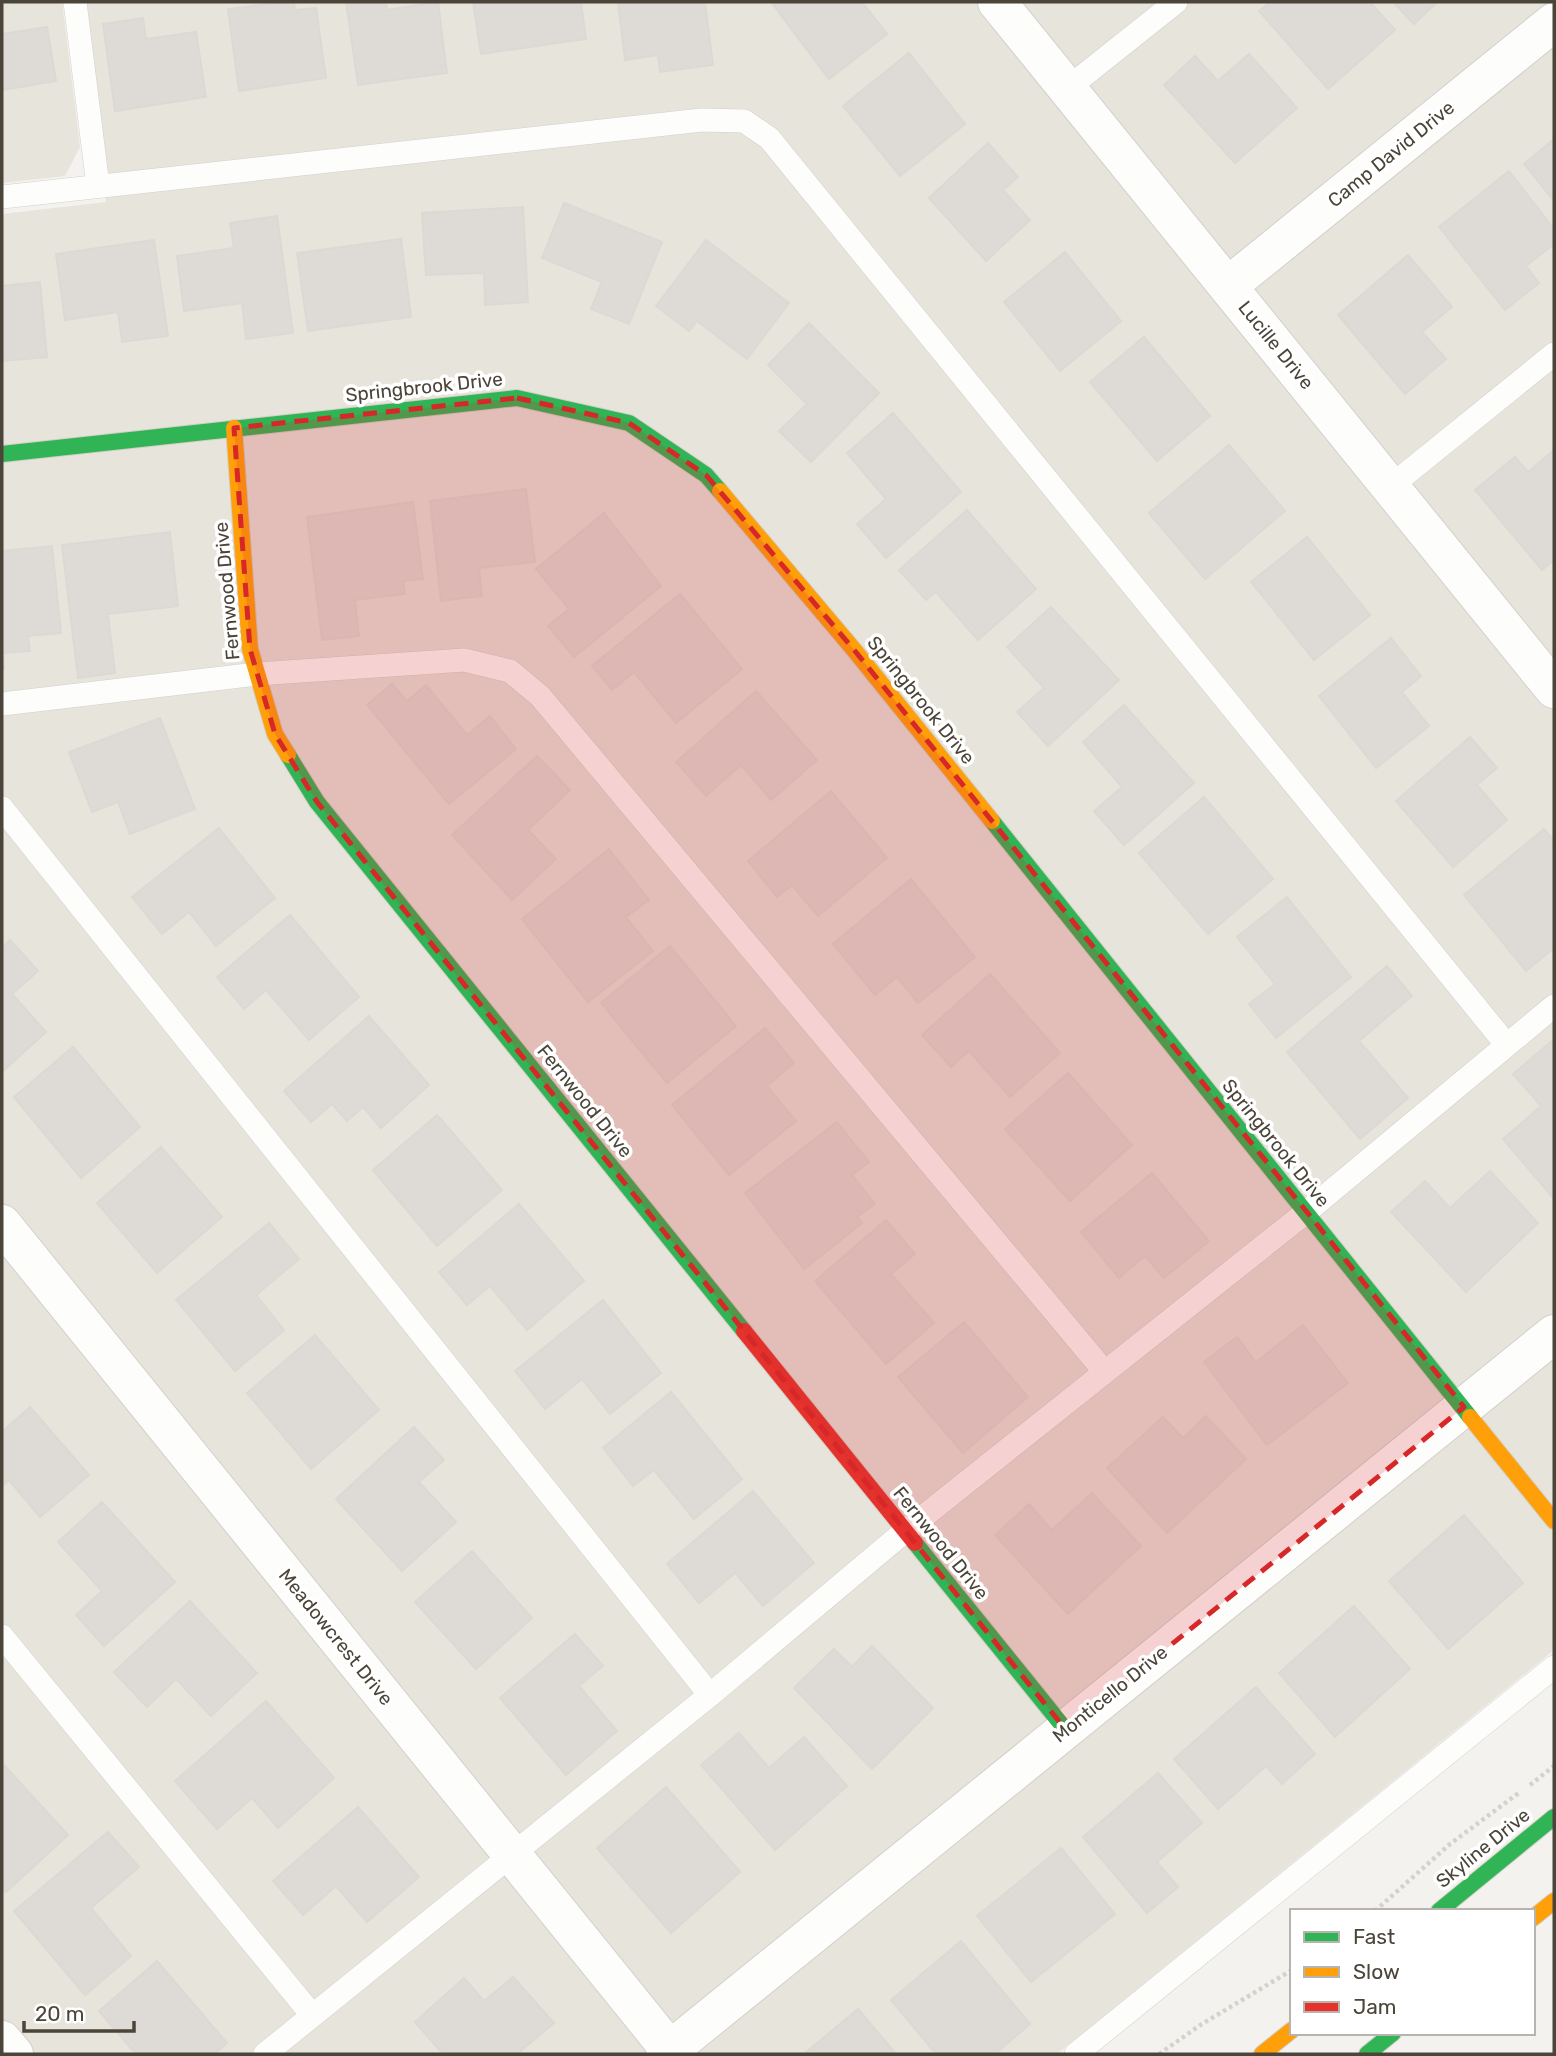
<svg xmlns="http://www.w3.org/2000/svg" width="1556" height="2056" viewBox="0 0 1556 2056" font-family="Rubik,sans-serif">
  <style>
    .residential { fill: #e7e4dc }
    .building { fill: #dedbd6; stroke: #dcd9d4; stroke-width: 2 }
    .lines { fill: none; stroke-linecap: round; stroke-linejoin: round }
    .lane-casing { stroke: #d2d0cb; stroke-width: 24 }
    .street-casing { stroke: #d2d0cb; stroke-width: 40 }
    .fast-casing { stroke: #d3cfc5; stroke-width: 18 }
    .slow-casing { stroke: #d3cfc5; stroke-width: 18 }
    .jam-casing { stroke: #d3cfc5; stroke-width: 18 }
    .path { stroke: #d3d2cc; stroke-width: 4.5; stroke-dasharray: 3.5 3.5; stroke-linecap: butt }
    .lane { stroke: #fdfdfc; stroke-width: 23 }
    .street { stroke: #fdfdfc; stroke-width: 38 }
    .fast { stroke: #30b455; stroke-width: 16 }
    .slow { stroke: #ff9f0a; stroke-width: 16 }
    .jam { stroke: #e5322d; stroke-width: 16 }
    .marked { fill: #d62828; fill-opacity: 0.2; stroke: #d62828; stroke-width: 5; stroke-dasharray: 14 9; stroke-linejoin: round }
    .labels { text-anchor: middle; dominant-baseline: central; stroke-width: 7; stroke-linejoin: round; paint-order: stroke }
    .street-label { font-size: 19px; fill: #4b4439; stroke: #fff }
  </style>
  <rect width="100%" height="100%" fill="#f4f2ee"/>
  <!-- residential -->
  <g class="residential">
    <polygon points="2,2 62,2 80,147 65,176 2,183"/>
    <polygon points="82,2 1554,2 1554,1650 1057,2054 2,2054 2,214 106,202"/>
  </g>
  <!-- building -->
  <g class="building">
    <polygon points="283,2 294,2 295,10 316,8 326,78 239,91 228,9"/>
    <polygon points="346,2 386,2 387,10 438,2 447,73 358,85"/>
    <polygon points="473,2 581,2 586,39 481,54"/>
    <polygon points="618,2 705,2 713,65 660,72 658,55 625,60"/>
    <polygon points="771,2 862,2 887,34 829,79"/>
    <polygon points="1270,2 1370,2 1395,30 1328,89 1259,11"/>
    <polygon points="1393,2 1437,2 1414,24"/>
    <polygon points="143,18 146,39 196,32 206,97 115,111 103,24"/>
    <polygon points="47,27 56,81 2,90 2,34"/>
    <polygon points="909,53 965,124 900,176 843,106"/>
    <polygon points="1249,54 1297,108 1235,163 1164,85 1195,56 1218,81"/>
    <polygon points="1554,139 1554,201 1524,164"/>
    <polygon points="988,143 1018,177 1003,190 1030,220 986,261 929,198"/>
    <polygon points="1509,171 1554,229 1554,244 1526,266 1539,283 1505,310 1439,227"/>
    <polygon points="564,203 662,242 629,324 591,309 602,282 542,258"/>
    <polygon points="523,207 528,302 485,305 484,273 426,275 422,213"/>
    <polygon points="277,216 293,333 246,339 242,303 184,311 177,256 234,248 230,223"/>
    <polygon points="401,239 411,317 308,331 297,253"/>
    <polygon points="154,240 168,336 122,342 118,312 65,320 56,254"/>
    <polygon points="706,240 789,303 747,359 697,321 689,331 656,306"/>
    <polygon points="1065,252 1121,321 1060,371 1004,302"/>
    <polygon points="1408,255 1452,307 1422,332 1446,359 1405,394 1338,315"/>
    <polygon points="40,282 47,357 2,361 2,286"/>
    <polygon points="809,323 879,393 811,462 779,431 807,404 768,365"/>
    <polygon points="1144,337 1210,416 1157,461 1090,382"/>
    <polygon points="893,413 961,492 886,558 857,524 886,499 847,453"/>
    <polygon points="1229,445 1285,511 1205,579 1149,513"/>
    <polygon points="1554,450 1554,560 1542,570 1475,490 1515,457 1528,472"/>
    <polygon points="526,489 535,562 479,568 482,596 441,601 430,501"/>
    <polygon points="413,502 423,579 403,581 405,594 355,600 359,636 322,640 307,517"/>
    <polygon points="967,510 1036,589 978,640 936,592 926,600 899,570"/>
    <polygon points="604,513 661,586 574,657 548,626 569,609 536,569"/>
    <polygon points="170,532 178,606 108,614 115,673 78,678 62,545"/>
    <polygon points="1307,537 1370,615 1314,660 1251,582"/>
    <polygon points="52,546 61,633 28,636 30,651 3,653 4,669 2,669 2,551"/>
    <polygon points="680,594 742,669 676,723 634,672 612,690 592,666"/>
    <polygon points="1051,607 1119,680 1048,746 1017,712 1044,688 1007,647"/>
    <polygon points="1391,638 1421,676 1402,692 1429,726 1376,768 1319,696"/>
    <polygon points="392,684 407,701 426,685 467,735 490,716 516,749 449,804 367,705"/>
    <polygon points="756,691 817,760 771,800 741,765 706,796 676,762"/>
    <polygon points="1124,705 1194,783 1124,845 1094,811 1122,787 1083,742"/>
    <polygon points="160,718 195,809 130,834 118,802 92,812 69,752"/>
    <polygon points="1470,737 1497,768 1477,785 1507,820 1453,867 1396,801"/>
    <polygon points="537,756 570,790 528,830 556,859 512,900 452,835"/>
    <polygon points="831,791 887,858 818,916 792,885 777,897 748,861"/>
    <polygon points="1204,797 1273,879 1208,934 1139,853"/>
    <polygon points="219,828 275,898 216,946 189,912 162,934 132,897"/>
    <polygon points="1544,829 1554,841 1554,948 1526,971 1464,895"/>
    <polygon points="609,849 649,900 626,917 653,951 588,1002 522,919"/>
    <polygon points="911,879 975,957 918,1003 897,977 875,995 833,944"/>
    <polygon points="1287,897 1351,977 1276,1038 1249,1004 1275,984 1237,937"/>
    <polygon points="290,915 359,997 309,1040 266,990 244,1009 217,977"/>
    <polygon points="10,940 38,971 12,994 46,1032 2,1072 2,948"/>
    <polygon points="670,946 736,1026 667,1083 601,1003"/>
    <polygon points="1387,966 1412,996 1359,1041 1408,1098 1360,1139 1287,1052"/>
    <polygon points="990,974 1060,1053 1010,1097 969,1051 951,1067 922,1035"/>
    <polygon points="369,1016 429,1085 381,1128 363,1107 347,1121 332,1104 311,1122 284,1091"/>
    <polygon points="765,1028 794,1063 767,1086 796,1121 729,1175 672,1105"/>
    <polygon points="1553,1040 1554,1041 1554,1199 1503,1139 1541,1106 1513,1074"/>
    <polygon points="73,1047 140,1127 81,1178 14,1097"/>
    <polygon points="1068,1073 1132,1145 1070,1201 1005,1129"/>
    <polygon points="437,1115 502,1190 437,1246 373,1170"/>
    <polygon points="837,1122 869,1162 852,1175 875,1204 857,1217 862,1223 804,1269 745,1193"/>
    <polygon points="161,1147 222,1217 157,1273 97,1203"/>
    <polygon points="1490,1171 1538,1223 1466,1292 1391,1212 1425,1181 1450,1208"/>
    <polygon points="1152,1173 1209,1241 1164,1278 1145,1256 1119,1278 1081,1232"/>
    <polygon points="519,1204 584,1281 527,1330 490,1286 467,1305 439,1272"/>
    <polygon points="886,1220 915,1254 891,1274 934,1323 886,1364 815,1281"/>
    <polygon points="269,1223 299,1259 256,1295 284,1330 235,1371 176,1300"/>
    <polygon points="603,1300 661,1373 610,1414 582,1379 545,1409 515,1371"/>
    <polygon points="964,1322 1028,1397 963,1453 898,1377"/>
    <polygon points="1303,1325 1348,1383 1267,1445 1204,1362 1237,1337 1256,1362"/>
    <polygon points="315,1335 379,1410 311,1469 247,1393"/>
    <polygon points="671,1392 742,1479 694,1519 654,1470 633,1486 603,1448"/>
    <polygon points="30,1407 89,1475 40,1517 9,1480 2,1486 2,1432"/>
    <polygon points="1206,1416 1246,1459 1167,1533 1107,1468 1163,1417 1183,1438"/>
    <polygon points="414,1427 444,1460 419,1482 456,1522 402,1571 336,1499"/>
    <polygon points="753,1491 814,1563 763,1606 735,1573 699,1603 667,1564"/>
    <polygon points="1092,1493 1141,1546 1068,1614 995,1535 1029,1504 1052,1530"/>
    <polygon points="102,1502 175,1582 104,1646 76,1615 102,1591 58,1542"/>
    <polygon points="1464,1515 1523,1583 1448,1649 1389,1581"/>
    <polygon points="472,1551 532,1618 476,1669 415,1602"/>
    <polygon points="190,1601 257,1673 211,1716 176,1679 147,1707 114,1672"/>
    <polygon points="1354,1606 1410,1669 1335,1737 1279,1673"/>
    <polygon points="575,1634 603,1666 579,1686 617,1731 566,1775 500,1698"/>
    <polygon points="872,1646 933,1708 872,1769 794,1688 834,1649 852,1667"/>
    <polygon points="1256,1687 1315,1754 1282,1784 1266,1766 1218,1809 1174,1759"/>
    <polygon points="266,1701 334,1778 278,1828 252,1798 217,1829 175,1781"/>
    <polygon points="739,1733 769,1768 804,1737 847,1786 775,1850 701,1765"/>
    <polygon points="2,1763 68,1835 6,1892 2,1888"/>
    <polygon points="1158,1773 1202,1823 1157,1862 1178,1887 1147,1913 1083,1837"/>
    <polygon points="666,1787 740,1872 671,1933 597,1848"/>
    <polygon points="358,1807 419,1877 367,1922 336,1886 303,1915 273,1881"/>
    <polygon points="108,1832 139,1867 91,1908 131,1956 85,1995 14,1911"/>
    <polygon points="1061,1848 1115,1914 1031,1982 977,1916"/>
    <polygon points="961,1941 1030,2024 995,2054 936,2054 891,2000"/>
    <polygon points="157,1961 227,2043 214,2054 136,2054 99,2011"/>
    <polygon points="513,1977 554,2023 517,2054 443,2054 415,2022 464,1978 484,2001"/>
    <polygon points="858,2009 896,2054 804,2054"/>
  </g>
  <g class="lines">
    <defs>
      <g id="lane">
        <polyline points="75,2 98,186"/>
        <polyline points="1068,88 1176,2"/>
        <polyline points="2,197 702,120 744,121 769,138 1506,1044"/>
        <polyline points="1391,486 1554,354"/>
        <polyline points="2,704 257,674 464,660 510,671 540,696 1104,1371"/>
        <polyline points="2,808 710,1695"/>
        <polyline points="2,1636 312,2015"/>
        <polyline points="265,2054 710,1695 904,1532 1305,1213 1554,1006"/>
        <polyline points="1076,2054 1554,1667"/>
      </g>
      <g id="street">
        <polyline points="997,2 1554,689"/>
        <polyline points="1228,286 1554,22"/>
        <polyline points="2,1224 670,2050"/>
        <polyline points="2,2040 14,2054"/>
        <polyline points="665,2054 1554,1334"/>
      </g>
      <g id="fast">
        <polyline points="2,454 517,398 629,423 706,475 720,491"/>
        <polyline points="288,755 317,802 744,1331"/>
        <polyline points="992,821 1470,1417"/>
        <polyline points="915,1543 1066,1730"/>
        <polyline points="1439,1911 1554,1817"/>
        <polyline points="1367,2054 1393,2033"/>
      </g>
      <g id="slow">
        <polyline points="234,428 250,649 275,734 288,755"/>
        <polyline points="720,491 855,651 992,821"/>
        <polyline points="1470,1417 1554,1521"/>
        <polyline points="1533,1918 1554,1901"/>
        <polyline points="1262,2054 1292,2030"/>
      </g>
      <polyline id="jam" points="744,1331 915,1543"/>
    </defs>
    <!-- lane casing -->
    <use href="#lane" class="lane-casing"/>
    <!-- street casing -->
    <use href="#street" class="street-casing"/>
    <!-- fast casing -->
    <use href="#fast" class="fast-casing"/>
    <!-- slow casing -->
    <use href="#slow" class="slow-casing"/>
    <!-- jam casing -->
    <use href="#jam" class="jam-casing"/>
    <!-- path -->
    <g class="path">
      <polyline points="1530,1785 1554,1766"/>
      <polyline points="1375,1911 1450,1844 1520,1792"/>
      <polyline points="1159,2054 1202,2024 1292,1970"/>
    </g>
    <!-- lane -->
    <use href="#lane" class="lane"/>
    <!-- street -->
    <use href="#street" class="street"/>
    <!-- fast -->
    <use href="#fast" class="fast"/>
    <!-- slow -->
    <use href="#slow" class="slow"/>
    <!-- jam -->
    <use href="#jam" class="jam"/>
  </g>
  <!-- marked area -->
  <path class="marked" d="M517 398 629 423 706 475 855 651 1464 1407 1066 1730 317 802 275 734 250 649 234 428Z"/>
  <g class="labels">
    <!-- street labels -->
    <g class="street-label">
      <text transform="translate(1391 154) rotate(-39)">Camp David Drive</text>
      <text transform="translate(1276 345) rotate(51)">Lucille Drive</text>
      <text transform="translate(424 387) rotate(-6)">Springbrook Drive</text>
      <text transform="translate(227 591) rotate(-95)">Fernwood Drive</text>
      <text transform="translate(921 700) rotate(51)">Springbrook Drive</text>
      <text transform="translate(585 1101) rotate(51)">Fernwood Drive</text>
      <text transform="translate(1276 1143) rotate(51)">Springbrook Drive</text>
      <text transform="translate(941 1543) rotate(51)">Fernwood Drive</text>
      <text transform="translate(336 1637) rotate(51)">Meadowcrest Drive</text>
      <text transform="translate(1110 1694) rotate(-39)">Monticello Drive</text>
      <text transform="translate(1483 1848) rotate(-39)">Skyline Drive</text>
    </g>
  </g>
  <!-- border -->
  <rect width="1556" height="2056" fill="none" stroke="#4b4439" stroke-width="7"/>
  <!-- legend -->
  <rect x="1290" y="1909" width="245" height="126" fill="#ffffff" stroke="#b7b4b0" stroke-width="2"/>
  <rect x="1304" y="1932" width="35" height="10" fill="#30b455" stroke="#b7b4b0" stroke-width="2"/>
  <text x="1353" y="1944" font-size="21" fill="#4b4439">Fast</text>
  <rect x="1304" y="1967" width="35" height="10" fill="#ff9f0a" stroke="#b7b4b0" stroke-width="2"/>
  <text x="1353" y="1979" font-size="21" fill="#4b4439">Slow</text>
  <rect x="1304" y="2002" width="35" height="10" fill="#e5322d" stroke="#b7b4b0" stroke-width="2"/>
  <text x="1353" y="2014" font-size="21" fill="#4b4439">Jam</text>
  <!-- scale -->
  <path d="M24 2021v10h110v-10" fill="none" stroke="#4b4439" stroke-width="3.5"/>
  <text x="35" y="2021" font-size="21" fill="#4b4439" stroke="#ffffff" stroke-width="5" paint-order="stroke">20 m</text>
</svg>
